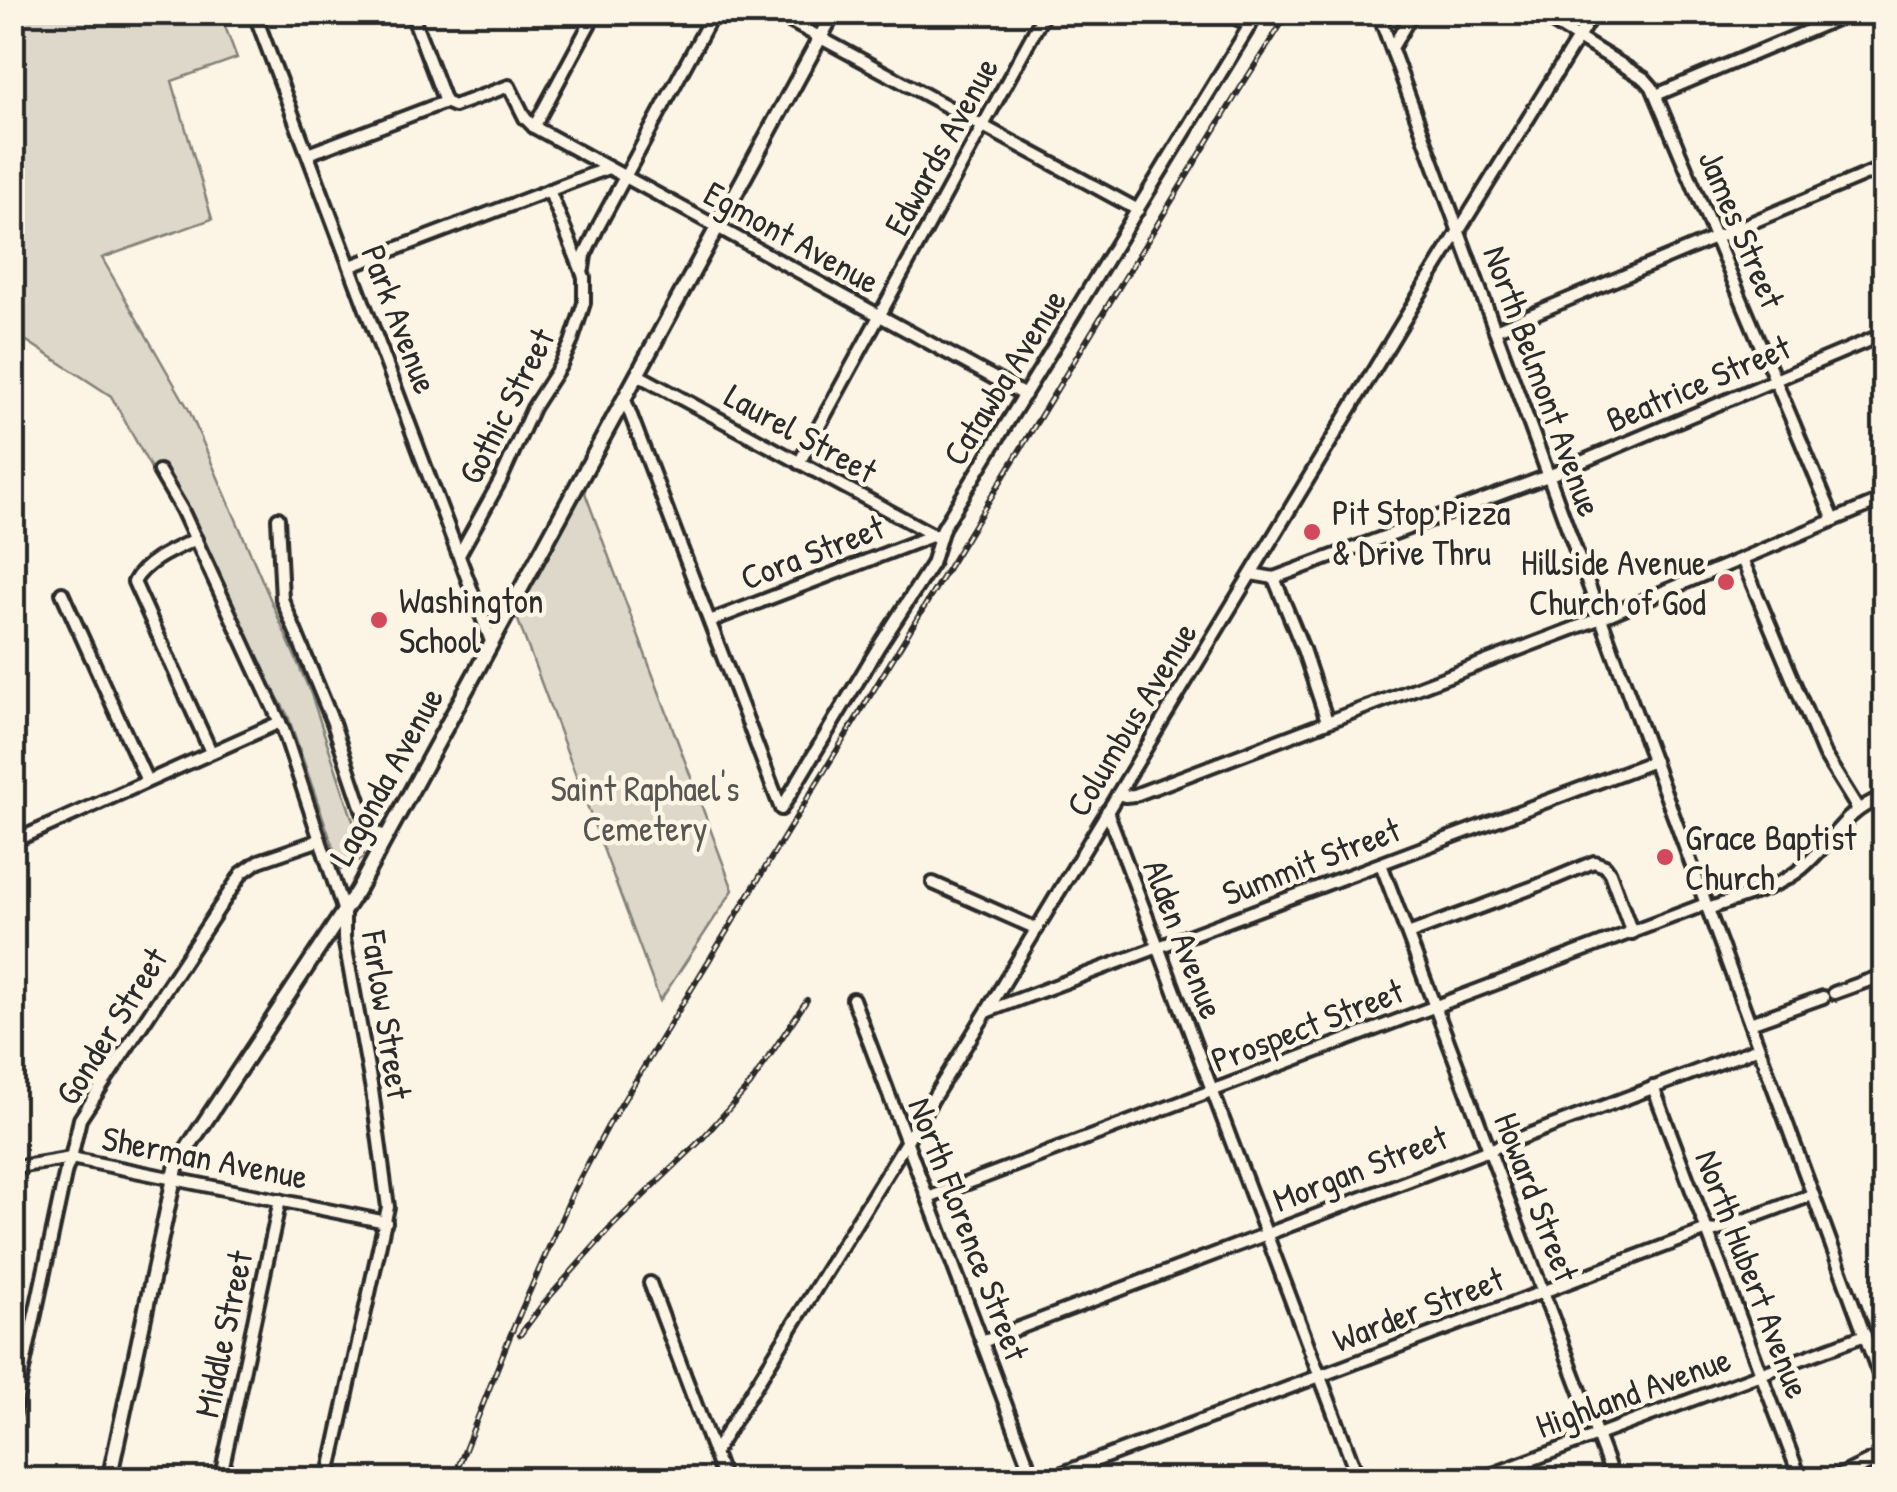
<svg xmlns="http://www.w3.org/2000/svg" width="1897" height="1492" viewBox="0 0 1897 1492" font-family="'Patrick Hand',sans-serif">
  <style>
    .green { fill: #ded8ca; stroke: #84827a; stroke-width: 2.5 }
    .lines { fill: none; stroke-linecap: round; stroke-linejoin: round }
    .minor-casing { stroke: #2b2b2b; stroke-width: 18 }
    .major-casing { stroke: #2b2b2b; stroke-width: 20 }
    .minor { stroke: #fcf5e5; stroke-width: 10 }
    .major { stroke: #fcf5e5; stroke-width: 12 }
    .rail-casing { stroke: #2b2b2b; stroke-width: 6 }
    .rail { stroke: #fcf5e5; stroke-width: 2.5; stroke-dasharray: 8; stroke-linecap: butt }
    .poi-dot { fill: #d1495b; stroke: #fcf5e5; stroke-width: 4 }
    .labels { text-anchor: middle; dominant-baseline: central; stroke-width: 9; stroke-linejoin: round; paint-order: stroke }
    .street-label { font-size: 35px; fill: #2b2b2b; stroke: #fcf5e5 }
    .poi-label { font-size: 35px; fill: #2b2b2b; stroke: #fcf5e5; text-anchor: start }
    .park-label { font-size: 35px; fill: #585653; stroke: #fcf5e5 }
  </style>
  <rect width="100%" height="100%" fill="#fcf5e5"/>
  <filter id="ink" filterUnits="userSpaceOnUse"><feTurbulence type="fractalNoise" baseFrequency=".01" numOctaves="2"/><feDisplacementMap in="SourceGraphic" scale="20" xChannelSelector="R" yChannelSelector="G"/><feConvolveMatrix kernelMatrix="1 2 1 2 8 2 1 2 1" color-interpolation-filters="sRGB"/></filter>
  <g filter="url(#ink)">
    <!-- green -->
    <g class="green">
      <polygon points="12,13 220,13 237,58 172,81 212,219 102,258 189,410 311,694 365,857 341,870 288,716 111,396 13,332"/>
      <polygon points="581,482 733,890 660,1001 513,607"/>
    </g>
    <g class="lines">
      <defs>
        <g id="minor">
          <polyline points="254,12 492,644"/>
          <polyline points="411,12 445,102"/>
          <polyline points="773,12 1138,210"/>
          <polyline points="1226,12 1250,26"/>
          <polyline points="1378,12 1884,1388"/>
          <polyline points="1536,12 1645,79 1652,87 1834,520"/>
          <polyline points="1392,48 1413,12"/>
          <polyline points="1656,95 1853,12"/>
          <polyline points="445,102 454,106 509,86 525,118 534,127 1025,395"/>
          <polyline points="534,127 596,12"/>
          <polyline points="308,154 445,102"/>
          <polyline points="351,266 608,168"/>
          <polyline points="583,269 585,255 599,225 714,12"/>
          <polyline points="1495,330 1884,167"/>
          <polyline points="638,375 939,538"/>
          <polyline points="625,400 781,809 879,646 932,564 943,528 1258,12"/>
          <polyline points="799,463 1045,12"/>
          <polyline points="159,471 182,510 283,729 344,912 344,938 372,1090 388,1207 328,1480"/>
          <polyline points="278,518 282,599 332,720 368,827 373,832 387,836"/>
          <path d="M196 539C175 549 145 561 134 582L211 752"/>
          <polyline points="459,555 500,481 533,408 560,366 571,343 584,303 584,277 549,190"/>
          <polyline points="1742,559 1824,754 1858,809"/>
          <polyline points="1251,574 1274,578 1548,476 1884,334"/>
          <polyline points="1274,578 1303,649 1327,721"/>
          <polyline points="62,593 147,781"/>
          <polyline points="710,621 934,535"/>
          <polyline points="1118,794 1125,796 1135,795 1601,618 1884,499"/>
          <polyline points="1107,811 1359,1480"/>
          <polyline points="12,842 280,722"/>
          <polyline points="1381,864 1614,1480"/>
          <polyline points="933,883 1037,929"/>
          <path d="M1708 909C1739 897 1777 889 1802 868 1835 840 1840 814 1884 796"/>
          <polyline points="1408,934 1534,887 1594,862 1605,866 1610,873 1632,933"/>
          <polyline points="1834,993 1884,975"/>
          <polyline points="853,999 1034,1480"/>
          <polyline points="988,1011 1654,761"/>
          <polyline points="1750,1023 1823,997"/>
          <polyline points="1653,1087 1801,1480"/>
          <polyline points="12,1168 71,1158 386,1222"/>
          <polyline points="928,1198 1706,904"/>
          <polyline points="650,1283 724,1480"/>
          <polyline points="982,1342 1758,1048"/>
          <polyline points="12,1421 66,1170 71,1158 80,1119 242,873 259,861 320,840"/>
          <polyline points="714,1453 987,1011 1424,287 1594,12"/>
          <polyline points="220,1480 280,1200"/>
          <polyline points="1003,1480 1030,1469"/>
          <polyline points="1044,1480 1707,1230 1715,1231 1812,1195"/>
          <polyline points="1477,1480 1865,1335"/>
        </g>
        <g id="major">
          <polyline points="109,1480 177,1164 357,891 834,12"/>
          <polyline points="1833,1480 1884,1455"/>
        </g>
      </defs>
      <!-- minor casing -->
      <use href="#minor" class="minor-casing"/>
      <!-- major casing -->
      <use href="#major" class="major-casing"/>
      <!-- minor -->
      <use href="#minor" class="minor"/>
      <!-- major -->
      <use href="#major" class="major"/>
      <defs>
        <g id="rail">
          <polyline points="520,1335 543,1304 613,1225 700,1141 750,1085 807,1000"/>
          <polyline points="453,1480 510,1336 574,1190 608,1126 1241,87 1289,12"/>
        </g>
      </defs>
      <!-- rail casing -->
      <use href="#rail" class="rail-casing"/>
      <!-- rail -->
      <use href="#rail" class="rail"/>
    </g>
  </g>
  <!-- markers -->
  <g class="poi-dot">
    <circle cx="1312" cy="532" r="10"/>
    <circle cx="1726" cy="582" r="10"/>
    <circle cx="379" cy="620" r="10"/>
    <circle cx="1665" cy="857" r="10"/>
  </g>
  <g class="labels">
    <!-- street labels -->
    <g class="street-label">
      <text transform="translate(941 146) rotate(-61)">Edwards Avenue</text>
      <text transform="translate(1742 229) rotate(67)">James Street</text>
      <text transform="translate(792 237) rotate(29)">Egmont Avenue</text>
      <text transform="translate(400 319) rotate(69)">Park Avenue</text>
      <text transform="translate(1004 377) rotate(-58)">Catawba Avenue</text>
      <text transform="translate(1543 381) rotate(70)">North Belmont Avenue</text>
      <text transform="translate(1698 383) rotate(-23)">Beatrice Street</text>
      <text transform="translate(506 406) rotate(-63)">Gothic Street</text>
      <text transform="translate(801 433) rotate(29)">Laurel Street</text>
      <text transform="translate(812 552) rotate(-21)">Cora Street</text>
      <text transform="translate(1131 719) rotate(-59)">Columbus Avenue</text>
      <text transform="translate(386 776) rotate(-61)">Lagonda Avenue</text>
      <text transform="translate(1311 861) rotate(-21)">Summit Street</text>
      <text transform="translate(1184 939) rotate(69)">Alden Avenue</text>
      <text transform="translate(387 1015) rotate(81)">Farlow Street</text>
      <text transform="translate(1307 1025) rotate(-21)">Prospect Street</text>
      <text transform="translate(111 1026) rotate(-58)">Gonder Street</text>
      <text transform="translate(205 1157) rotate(11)">Sherman Avenue</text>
      <text transform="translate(1360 1168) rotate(-21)">Morgan Street</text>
      <text transform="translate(1537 1197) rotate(69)">Howard Street</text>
      <text transform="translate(969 1229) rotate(69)">North Florence Street</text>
      <text transform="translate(1753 1274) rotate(69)">North Hubert Avenue</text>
      <text transform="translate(1418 1309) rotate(-21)">Warder Street</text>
      <text transform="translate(223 1334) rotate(-78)">Middle Street</text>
      <text transform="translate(1633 1392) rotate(-20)">Highland Avenue</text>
    </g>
    <!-- poi labels -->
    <g class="poi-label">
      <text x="1332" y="512">Pit Stop Pizza<tspan x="1332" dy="40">&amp; Drive Thru</tspan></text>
      <text x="1706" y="562" text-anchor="end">Hillside Avenue<tspan x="1706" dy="40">Church of God</tspan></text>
      <text x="399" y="600">Washington<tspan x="399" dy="40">School</tspan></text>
      <text x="1685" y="837">Grace Baptist<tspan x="1685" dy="40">Church</tspan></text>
    </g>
    <!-- park labels -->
    <g class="park-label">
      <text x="645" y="788">Saint Raphael's<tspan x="645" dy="40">Cemetery</tspan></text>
    </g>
  </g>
  <!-- margin -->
  <rect width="1897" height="1492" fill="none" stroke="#fcf5e5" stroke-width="50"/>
  <rect x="25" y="25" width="1847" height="1442" fill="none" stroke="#2b2b2b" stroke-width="4" filter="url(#ink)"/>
</svg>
